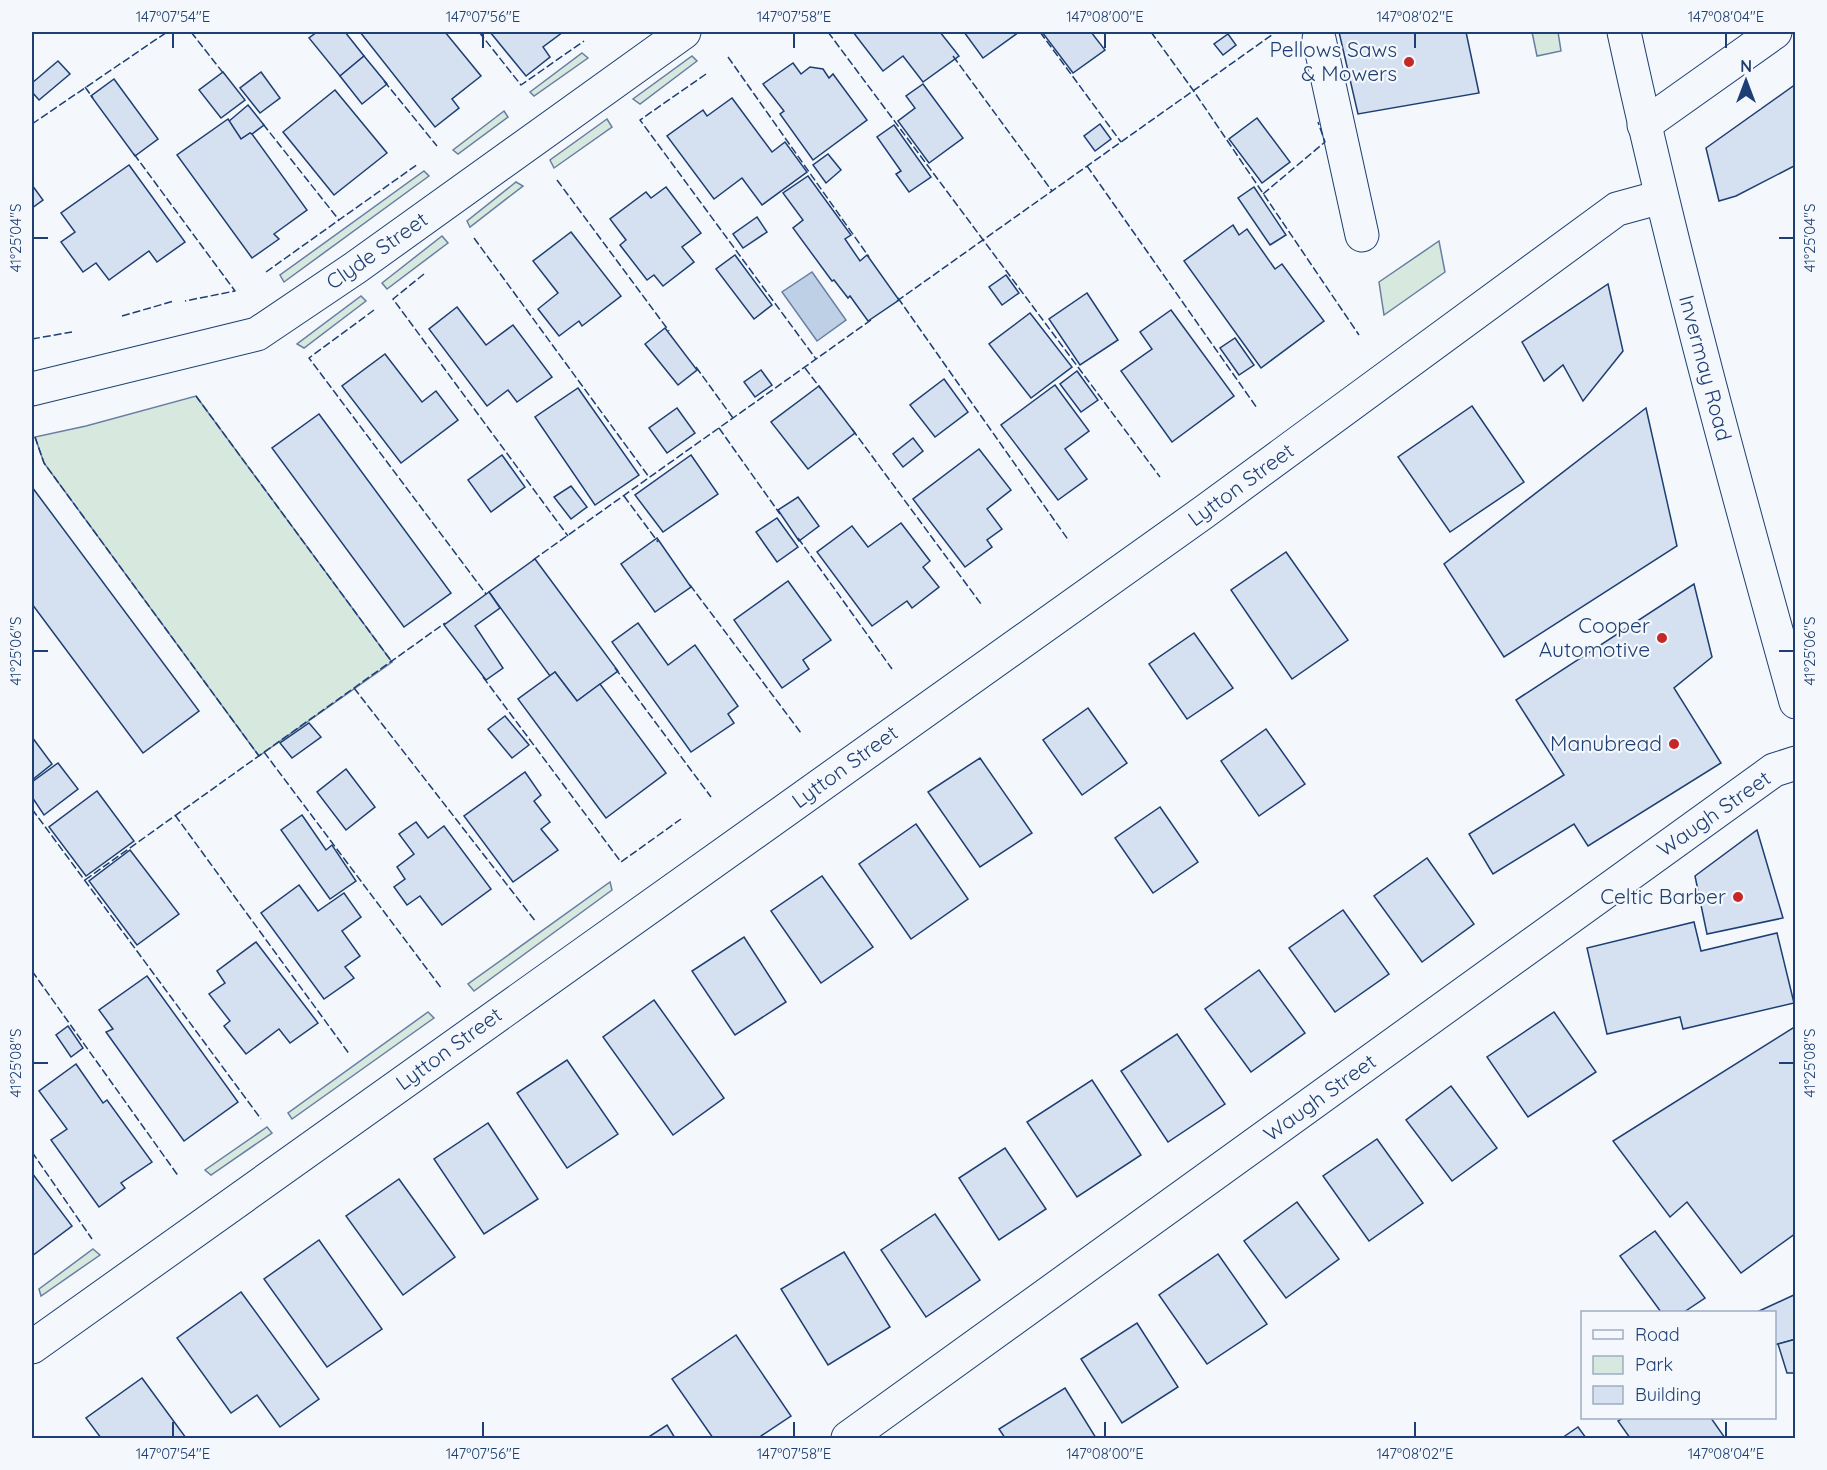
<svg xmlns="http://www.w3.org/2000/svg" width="1827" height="1470" font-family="Quicksand,sans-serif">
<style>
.green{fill:#d7e8df;stroke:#687fa3;stroke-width:1.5}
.water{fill:#bed0e5;stroke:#687fa3;stroke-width:1.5}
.building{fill:#d5e0f0;stroke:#1d3f73;stroke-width:1.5}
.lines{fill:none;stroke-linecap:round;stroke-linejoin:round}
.minor-casing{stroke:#1d3f73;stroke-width:35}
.major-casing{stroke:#1d3f73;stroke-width:35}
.minor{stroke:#f4f7fb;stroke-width:33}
.major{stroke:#f4f7fb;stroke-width:33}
.fence{stroke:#1d3f73;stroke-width:1.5;stroke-dasharray:8 3;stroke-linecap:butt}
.ticks{fill:none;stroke:#1d3f73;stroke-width:2}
.poi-dot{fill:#c62828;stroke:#f4f7fb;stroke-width:2}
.labels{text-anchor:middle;stroke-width:4.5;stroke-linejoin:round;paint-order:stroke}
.poi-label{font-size:21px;fill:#1d3f73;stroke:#f4f7fb;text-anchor:end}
.street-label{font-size:21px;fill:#1d3f73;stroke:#f4f7fb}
.neatline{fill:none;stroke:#1d3f73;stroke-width:2}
.ticks-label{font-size:15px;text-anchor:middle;fill:#1d3f73}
</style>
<rect width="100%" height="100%" fill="#f4f7fb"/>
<g class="green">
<polygon points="1532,32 1558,32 1561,51 1537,56"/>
<polygon points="582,53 588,58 534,96 530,92"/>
<polygon points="692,56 697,61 640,104 633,99"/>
<polygon points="504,111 508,117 458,154 453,150"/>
<polygon points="607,119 612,127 554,168 550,160"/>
<polygon points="424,171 429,176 284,282 280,275"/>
<polygon points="516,182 523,186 470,227 467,221"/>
<polygon points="442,236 448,243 387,289 382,283"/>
<polygon points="1439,241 1445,272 1384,315 1379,282"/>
<polygon points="361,296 366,301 304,348 297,344"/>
<polygon points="196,396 392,662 259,756 44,463 35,437 86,426"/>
<polygon points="610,882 612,890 474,991 468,984"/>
<polygon points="428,1012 434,1018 292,1119 288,1113"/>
<polygon points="267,1127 272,1133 211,1175 205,1170"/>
<polygon points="93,1249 100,1255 41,1296 39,1289"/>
</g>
<polygon class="water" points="812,272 846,320 817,341 782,292"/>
<g class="building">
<polygon points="317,32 345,32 364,56 340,76 309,38"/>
<polygon points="360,32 445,32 481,76 452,99 459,108 435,127"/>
<polygon points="490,32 563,32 543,47 550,57 526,76"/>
<polygon points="853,32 940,32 959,56 923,82 903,56 883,71"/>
<polygon points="964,32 1019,32 983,58"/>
<polygon points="1042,32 1091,32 1105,50 1073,73"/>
<polygon points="1339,32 1466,32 1479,93 1358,114"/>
<polygon points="1228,34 1236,45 1223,55 1214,44"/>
<polygon points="364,56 387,84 362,104 340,76"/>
<polygon points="58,61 70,74 39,100 32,92 32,83"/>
<polygon points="793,63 801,74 810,67 823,69 829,78 833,74 867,120 813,160 780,114 784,111 763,84"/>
<polygon points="223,72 245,100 221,118 199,90"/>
<polygon points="261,72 280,98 260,113 240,88"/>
<polygon points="114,79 158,139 135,156 91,96"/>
<polygon points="923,84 963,138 929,163 898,121 915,108 906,96"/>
<polygon points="1796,84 1796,165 1736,196 1719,201 1706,148"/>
<polygon points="335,90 387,153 334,195 283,132"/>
<polygon points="732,98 772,152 785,142 807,172 762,205 742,178 714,199 667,136 703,110 707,116"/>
<polygon points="248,105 264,125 252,134 250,133 241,139 228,122"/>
<polygon points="1257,118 1290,162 1262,183 1229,139"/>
<polygon points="228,119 241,139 250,133 252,134 307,210 274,234 279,239 252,258 177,155"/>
<polygon points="1100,124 1111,139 1095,151 1084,136"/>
<polygon points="894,125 931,177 909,192 896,174 901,171 877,137"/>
<polygon points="828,154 841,170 826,183 813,165"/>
<polygon points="129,165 185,242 157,262 149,251 109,280 96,263 83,272 61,242 75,232 61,213"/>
<polygon points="808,176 851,235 845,239 860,261 867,255 899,300 868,321 850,296 848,298 834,280 832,281 793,228 803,220 783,193"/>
<polygon points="32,185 43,200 32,208"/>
<polygon points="666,187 701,233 682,247 694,262 663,286 654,275 647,280 620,245 626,240 610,219 646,192 651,198"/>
<polygon points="1254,187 1286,235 1270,245 1238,198"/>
<polygon points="757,217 767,232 743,248 733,234"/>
<polygon points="1233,225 1239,235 1247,229 1275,269 1282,264 1324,321 1261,368 1184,261"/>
<polygon points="571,232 621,296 582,326 579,321 559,336 538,309 558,293 533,261"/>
<polygon points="735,255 772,305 754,319 716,269"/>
<polygon points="1006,275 1019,293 1002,305 989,287"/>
<polygon points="1608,284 1623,351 1583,401 1563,365 1544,381 1522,342"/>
<polygon points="1087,293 1118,340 1080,365 1049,319"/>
<polygon points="457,307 486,345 513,325 552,377 517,402 508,390 487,406 429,329"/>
<polygon points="1171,310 1234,396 1172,442 1121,371 1152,349 1140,332"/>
<polygon points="1030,313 1072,367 1031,398 989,344"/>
<polygon points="665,328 697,370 678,385 645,344"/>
<polygon points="1235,338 1254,365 1239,375 1220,348"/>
<polygon points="385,354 422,402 436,391 458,420 401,463 342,386"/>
<polygon points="761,370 772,385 755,397 744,382"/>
<polygon points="1077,371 1098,400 1081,412 1060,384"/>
<polygon points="944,379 968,412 935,437 910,405"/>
<polygon points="1055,385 1089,431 1065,449 1087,479 1058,500 1001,425"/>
<polygon points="819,386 855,433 808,469 771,422"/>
<polygon points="578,388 639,475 595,505 535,417"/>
<polygon points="1472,406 1524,482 1450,532 1398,457"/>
<polygon points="677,408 695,433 667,453 649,428"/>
<polygon points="1646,408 1677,546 1504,657 1444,564"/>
<polygon points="319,414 451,593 404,627 272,448"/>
<polygon points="913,438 923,451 903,467 893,454"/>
<polygon points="979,449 1011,490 987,509 1002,529 987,540 992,547 965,567 913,499"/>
<polygon points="502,455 525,487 491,512 468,480"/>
<polygon points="691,455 718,494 663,532 635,495"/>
<polygon points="571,486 587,507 571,519 554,497"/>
<polygon points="32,487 199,711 143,753 32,604"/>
<polygon points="798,497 819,526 799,541 778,510"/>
<polygon points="777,518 798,547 777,562 756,532"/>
<polygon points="901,523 930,561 923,567 939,587 912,608 907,601 872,626 817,552 852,526 868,547"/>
<polygon points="657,538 691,587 655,612 621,564"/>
<polygon points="1286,552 1348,640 1292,679 1231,590"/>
<polygon points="535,559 618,671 577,701 555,672 550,676 489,592"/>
<polygon points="788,581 831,640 803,660 809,669 782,688 734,620"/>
<polygon points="1694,584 1712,657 1674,688 1721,763 1588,846 1574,824 1493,874 1469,834 1564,775 1516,700"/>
<polygon points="489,592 500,608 475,626 503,668 486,680 444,625"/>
<polygon points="638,623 668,665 695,645 738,706 728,714 734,723 691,752 612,642"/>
<polygon points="1194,633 1233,688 1187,719 1149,664"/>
<polygon points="555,672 577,701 600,684 666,773 606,818 518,699"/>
<polygon points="1088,708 1127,763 1082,795 1043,740"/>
<polygon points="505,716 529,745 512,758 488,729"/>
<polygon points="309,723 321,737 292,758 280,743"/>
<polygon points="1266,729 1305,784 1259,816 1221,761"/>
<polygon points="32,737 52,764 32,780"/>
<polygon points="980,758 1032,833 980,867 928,792"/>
<polygon points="58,763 78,789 44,815 32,797 32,782"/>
<polygon points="346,769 375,807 346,830 317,792"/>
<polygon points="525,772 541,795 534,801 550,822 541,829 558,850 513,882 464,816"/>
<polygon points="97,791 134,841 86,876 49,827"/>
<polygon points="1160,807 1198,862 1153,893 1115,838"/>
<polygon points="302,815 326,850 332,845 356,881 330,899 281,830"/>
<polygon points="416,822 428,838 444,826 491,889 442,925 420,896 407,905 394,887 405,879 397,867 414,854 399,834"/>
<polygon points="916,824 968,899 911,939 859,864"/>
<polygon points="1757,830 1783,918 1707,934 1695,876"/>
<polygon points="130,850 179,914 137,945 89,881"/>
<polygon points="1427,858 1474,924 1422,962 1374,896"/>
<polygon points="822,876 873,947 821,983 771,911"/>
<polygon points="299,885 318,911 344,893 361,917 342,931 360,956 345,967 354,978 324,999 261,913"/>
<polygon points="1343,910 1389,974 1335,1012 1289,948"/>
<polygon points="1694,922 1701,951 1777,933 1794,1003 1683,1029 1680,1017 1607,1034 1587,948"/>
<polygon points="744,937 786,1002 735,1035 692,971"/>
<polygon points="256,942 318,1023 290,1043 279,1029 246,1054 224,1026 230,1021 209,994 225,983 217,971"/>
<polygon points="1259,970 1305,1033 1251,1072 1205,1009"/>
<polygon points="147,976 238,1102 184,1141 106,1032 113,1029 99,1010"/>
<polygon points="654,1000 724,1098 673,1135 603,1037"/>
<polygon points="1554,1012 1596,1072 1528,1117 1487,1057"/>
<polygon points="68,1026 83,1048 71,1057 56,1035"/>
<polygon points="1796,1026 1796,1233 1741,1273 1687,1202 1670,1217 1613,1141"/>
<polygon points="1177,1034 1225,1104 1168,1142 1121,1071"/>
<polygon points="567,1060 618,1134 567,1168 517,1093"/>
<polygon points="76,1064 103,1103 107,1100 152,1162 121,1183 125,1188 99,1207 51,1140 67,1129 39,1091"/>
<polygon points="1092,1080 1141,1155 1077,1197 1027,1122"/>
<polygon points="1451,1086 1497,1148 1452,1181 1406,1120"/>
<polygon points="488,1123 538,1199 484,1234 434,1159"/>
<polygon points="1377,1139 1423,1203 1369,1241 1323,1176"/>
<polygon points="1005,1148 1046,1209 999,1240 959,1178"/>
<polygon points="32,1173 72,1226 32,1256"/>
<polygon points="399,1179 455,1257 403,1295 346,1216"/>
<polygon points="1297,1202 1339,1259 1286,1298 1244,1241"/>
<polygon points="935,1214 980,1280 926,1317 881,1250"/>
<polygon points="1655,1231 1705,1298 1684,1312 1661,1312 1620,1256"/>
<polygon points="319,1240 382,1329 327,1367 264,1279"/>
<polygon points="844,1252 890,1327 828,1365 781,1289"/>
<polygon points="1218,1254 1267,1324 1207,1364 1159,1295"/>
<polygon points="241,1292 319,1399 280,1427 257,1395 231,1413 177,1338"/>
<polygon points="1796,1294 1796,1339 1774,1345 1774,1312 1757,1312"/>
<polygon points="1137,1323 1178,1387 1122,1423 1081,1359"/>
<polygon points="736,1335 791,1416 758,1438 713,1438 672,1379"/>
<polygon points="1796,1339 1796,1373 1787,1373 1778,1344"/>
<polygon points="142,1378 186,1438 101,1438 86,1418"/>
<polygon points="1065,1388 1096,1438 1005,1438 999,1429"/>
<polygon points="1623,1418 1711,1418 1725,1438 1630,1438 1618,1421"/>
<polygon points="667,1425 675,1438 647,1438"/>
<polygon points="1578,1427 1586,1438 1562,1438"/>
</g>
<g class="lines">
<defs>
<g id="minor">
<polyline points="1319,39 1362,235"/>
<polyline points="1644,125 1775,32"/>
<polyline points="32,389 257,334 355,268 684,32"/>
<polyline points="32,1347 1204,512 1617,209 1661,197"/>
<polyline points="848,1438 1774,770 1796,763"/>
</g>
<path id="major" d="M1624,32C1673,257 1734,480 1796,702"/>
</defs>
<use href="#minor" class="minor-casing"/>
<use href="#major" class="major-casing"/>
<use href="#minor" class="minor"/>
<use href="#major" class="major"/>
<g class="fence">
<polyline points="191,32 224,74"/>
<polyline points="479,32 521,85 584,41"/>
<polyline points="828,32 1160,477"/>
<polyline points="1040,32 1121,142"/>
<polyline points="1151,32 1193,90 1359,335"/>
<polyline points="953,56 1052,191"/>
<polyline points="728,57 869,257"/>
<polyline points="706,74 640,120 816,359"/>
<polyline points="384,81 437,146"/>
<polyline points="85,87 93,98"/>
<polyline points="32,124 167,32"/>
<polyline points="263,124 339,220 418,164"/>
<polyline points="134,154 235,291 185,301"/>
<polyline points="1087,166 1257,408"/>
<polyline points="557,180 669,331"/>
<polyline points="1263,194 1325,142 1318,122"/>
<polyline points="474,238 649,477"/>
<polyline points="266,272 339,220"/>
<polyline points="424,274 393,299 568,536"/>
<polyline points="898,298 1069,541"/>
<polyline points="897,301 1276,32"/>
<polyline points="374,310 309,358 486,594"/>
<polyline points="122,316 174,301"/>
<polyline points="32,339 72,332"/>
<polyline points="696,367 733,418"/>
<polyline points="805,368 821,389"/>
<polyline points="196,396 392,662"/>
<polyline points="719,428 780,514"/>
<polyline points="852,429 981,604"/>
<polyline points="35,437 44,463 259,756"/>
<polyline points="624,496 658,542"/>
<polyline points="798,538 892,669"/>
<polyline points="533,560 871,320"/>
<polyline points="690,585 801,733"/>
<polyline points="615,668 711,797"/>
<polyline points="483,677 621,862 681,819"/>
<polyline points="354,688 536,922"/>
<polyline points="264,752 442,989"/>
<polyline points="32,809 261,1119"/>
<polyline points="175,815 350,1055"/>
<polyline points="85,880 445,623"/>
<polyline points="32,971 179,1177"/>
<polyline points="32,1152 92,1239"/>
</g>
</g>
<path class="ticks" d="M173,33V48M483,33V48M794,33V48M1105,33V48M1415,33V48M1726,33V48M33,238H48M1779,238H1794M33,651H48M1779,651H1794M33,1063H48M1779,1063H1794M173,1422V1437M483,1422V1437M794,1422V1437M1105,1422V1437M1415,1422V1437M1726,1422V1437"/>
<g class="poi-dot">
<circle cx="1409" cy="62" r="6"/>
<circle cx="1662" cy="638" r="6"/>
<circle cx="1674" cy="744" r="6"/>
<circle cx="1738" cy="897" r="6"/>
</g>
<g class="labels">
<g class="poi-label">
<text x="1397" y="57">Pellows Saws<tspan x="1397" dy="24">&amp; Mowers</tspan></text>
<text x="1650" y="633">Cooper<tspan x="1650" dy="24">Automotive</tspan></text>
<text x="1662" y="751">Manubread</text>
<text x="1726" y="904">Celtic Barber</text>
</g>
<g class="street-label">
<text transform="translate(377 251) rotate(-35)" y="7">Clyde Street</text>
<text transform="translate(1705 368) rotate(75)" y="7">Invermay Road</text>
<text transform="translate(1241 485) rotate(-36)" y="7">Lytton Street</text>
<text transform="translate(845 767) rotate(-36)" y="7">Lytton Street</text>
<text transform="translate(1714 814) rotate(-35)" y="7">Waugh Street</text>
<text transform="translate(449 1049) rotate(-36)" y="7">Lytton Street</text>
<text transform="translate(1320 1098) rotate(-36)" y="7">Waugh Street</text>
</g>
</g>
<rect width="1827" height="1470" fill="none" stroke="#f4f7fb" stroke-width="66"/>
<rect x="1581" y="1311" width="195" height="108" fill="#f4f7fb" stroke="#9eadc5" stroke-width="1.5"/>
<rect x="1593" y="1330" width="30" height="9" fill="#f4f7fb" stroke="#9eadc5" stroke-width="1.5"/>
<text x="1635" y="1341" font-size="18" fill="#1d3f73">Road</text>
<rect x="1593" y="1356" width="30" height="18" fill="#d7e8df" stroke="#9eadc5" stroke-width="1.5"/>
<text x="1635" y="1371" font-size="18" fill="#1d3f73">Park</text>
<rect x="1593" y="1386" width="30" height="18" fill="#d5e0f0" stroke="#9eadc5" stroke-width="1.5"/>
<text x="1635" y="1401" font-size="18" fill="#1d3f73">Building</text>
<g transform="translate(1746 81)" stroke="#f4f7fb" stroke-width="4.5" paint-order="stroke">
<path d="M0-4.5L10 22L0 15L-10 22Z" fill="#1d3f73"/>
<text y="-9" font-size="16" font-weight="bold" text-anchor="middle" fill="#1d3f73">N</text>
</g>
<rect x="33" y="33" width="1761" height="1404" class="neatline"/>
<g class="ticks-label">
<text x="173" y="22">147°07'54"E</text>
<text x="483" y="22">147°07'56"E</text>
<text x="794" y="22">147°07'58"E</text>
<text x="1105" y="22">147°08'00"E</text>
<text x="1415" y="22">147°08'02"E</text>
<text x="1726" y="22">147°08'04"E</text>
<text transform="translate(16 238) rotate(-90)" y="5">41°25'04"S</text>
<text transform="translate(1810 238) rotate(-90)" y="5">41°25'04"S</text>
<text transform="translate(16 651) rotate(-90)" y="5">41°25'06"S</text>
<text transform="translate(1810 651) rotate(-90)" y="5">41°25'06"S</text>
<text transform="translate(16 1063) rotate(-90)" y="5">41°25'08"S</text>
<text transform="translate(1810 1063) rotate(-90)" y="5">41°25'08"S</text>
<text x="173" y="1459">147°07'54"E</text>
<text x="483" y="1459">147°07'56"E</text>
<text x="794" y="1459">147°07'58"E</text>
<text x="1105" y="1459">147°08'00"E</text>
<text x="1415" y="1459">147°08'02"E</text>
<text x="1726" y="1459">147°08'04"E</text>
</g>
</svg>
